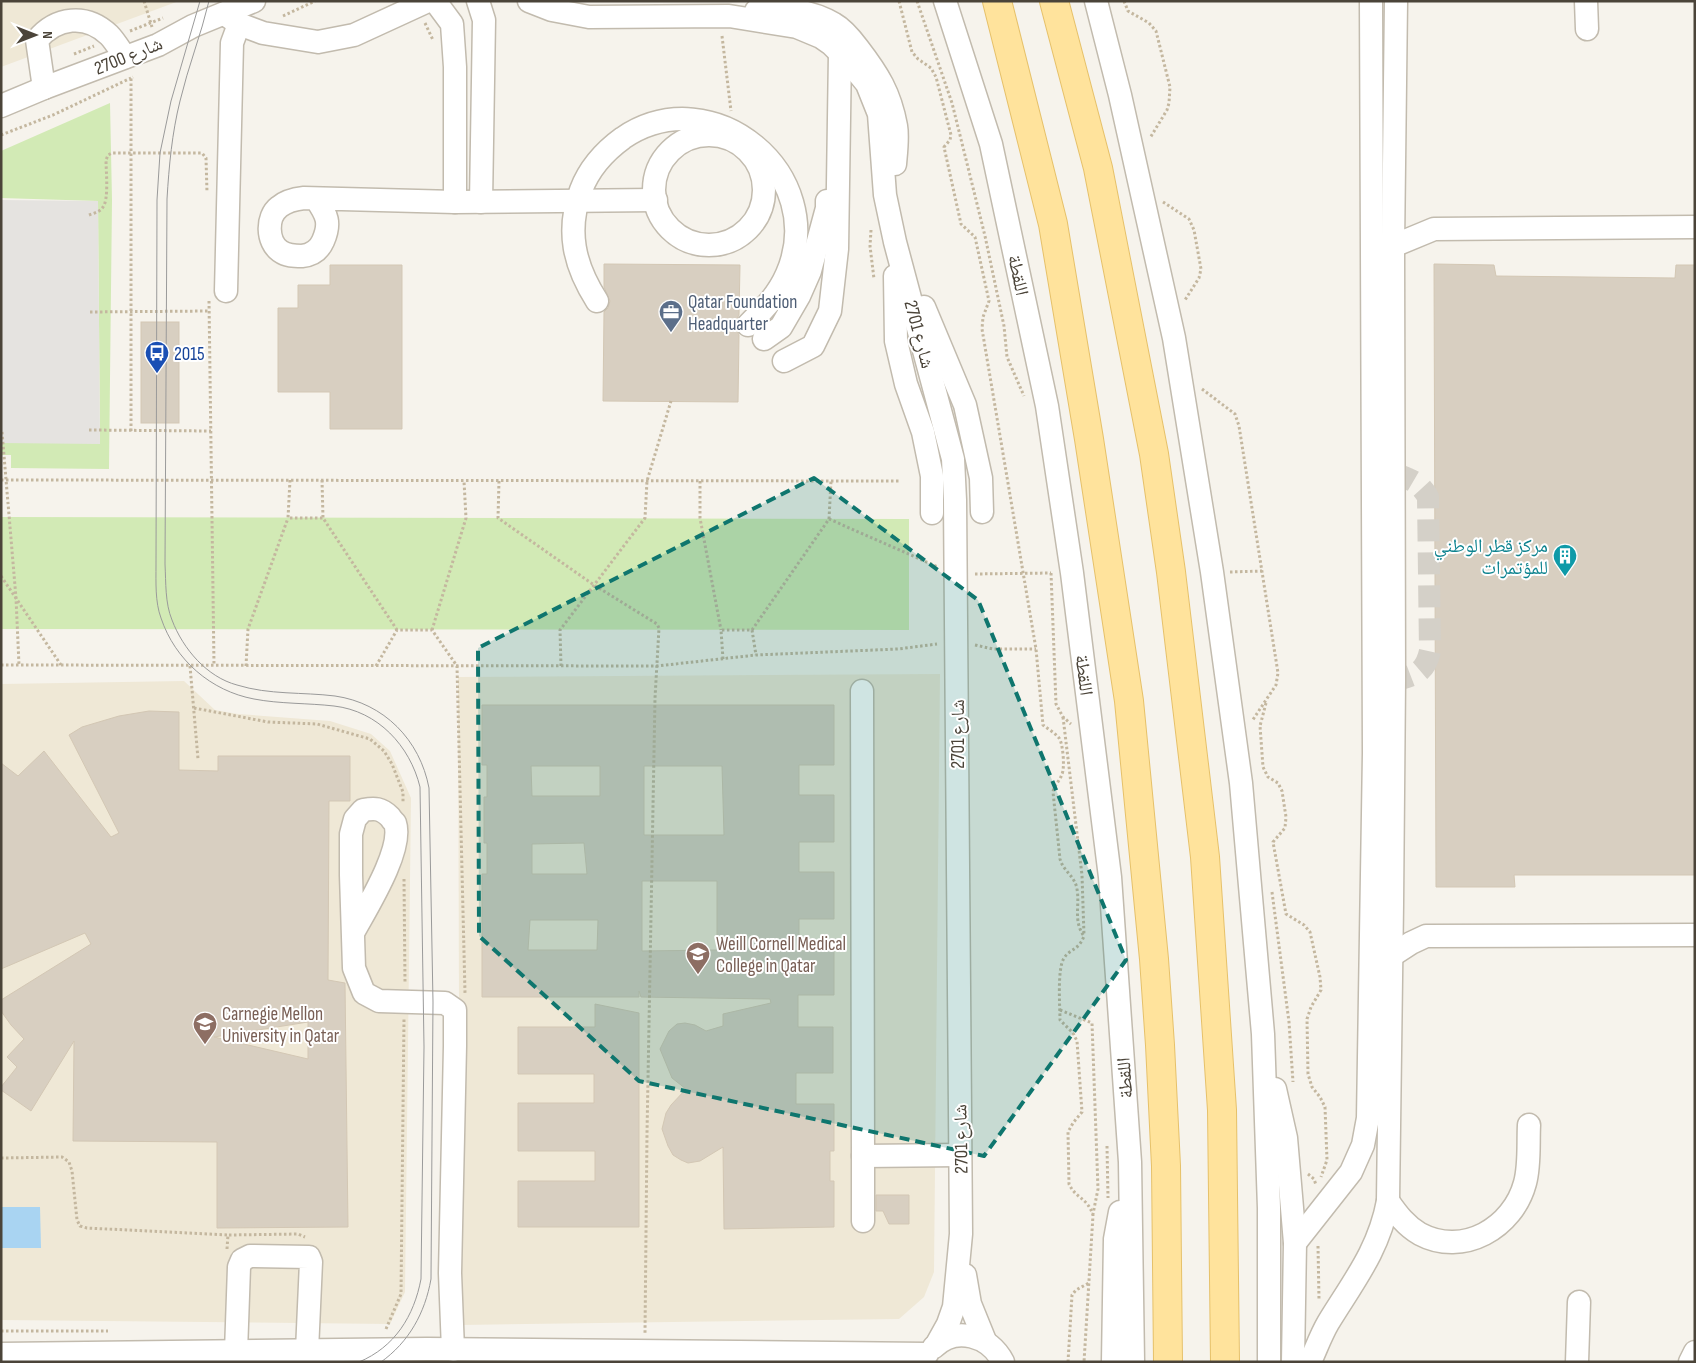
<svg xmlns="http://www.w3.org/2000/svg" width="1696" height="1363" font-family="'Sofia Sans Condensed','Noto Naskh Arabic',sans-serif">
<style>
.education{fill:#efe8d6}
.green{fill:#d2eab5}
.parking{fill:#e5e3e0}
.water{fill:#a9d4f2}
.building{fill:#d8cfc1;stroke:#d3c7b4;fill-rule:evenodd}
.lines{fill:none;stroke-linecap:round;stroke-linejoin:round}
.minor-tunnel{stroke:#d4d0c8;stroke-width:22;stroke-dasharray:22 11;stroke-linecap:butt}
.minor-casing{stroke:#c2bbae;stroke-width:25}
.major-casing{stroke:#e6c16a;stroke-width:30}
.path{stroke:#c4b79f;stroke-width:3;stroke-dasharray:2.5 2.5;stroke-linecap:butt}
.minor{stroke:#fff;stroke-width:22}
.major{stroke:#ffe39c;stroke-width:28}
.tram{stroke:#9a9a9a;stroke-width:1}
.marked{fill:#0f766e;fill-opacity:0.2;stroke:#0f766e;stroke-width:4;stroke-dasharray:10 6;stroke-linejoin:round}
.labels{text-anchor:middle;stroke-width:4;stroke-linejoin:round;paint-order:stroke}
.street-label{font-size:19px;fill:#4b4439;stroke:#fff}
.service-label{font-size:19px;fill:#4e5e75;stroke:#fff;text-anchor:start}
.transit-label{font-size:19px;fill:#164399;stroke:#fff;text-anchor:start}
.culture-label{font-size:19px;fill:#0d838f;stroke:#fff;text-anchor:end}
.education-label{font-size:19px;fill:#785e54;stroke:#fff;text-anchor:start}
</style>
<rect width="100%" height="100%" fill="#f6f3ec"/>
<g class="education">
<polygon points="1,1 179,1 1,67"/>
<polygon points="940,674 934,1272 924,1297 899,1319 460,1325 458,677"/>
<polygon points="184,681 215,710 238,714 330,721 371,734 390,751 411,798 405,1292 390,1324 1,1320 1,684"/>
</g>
<g class="green">
<polygon points="110,103 112,200 109,469 11,468 11,455 1,455 1,443 100,443 98,201 1,198 1,151"/>
<polygon points="1,517 909,519 909,630 1,629"/>
</g>
<polygon class="parking" points="1,200 98,201 100,444 1,443"/>
<polygon class="water" points="1,1207 40,1207 41,1248 1,1248"/>
<g class="building">
<polygon points="604,264 740,265 739,315 735,322 736,329 739,335 738,402 603,401 604,312 608,308 610,301 604,287"/>
<polygon points="1434,264 1494,265 1496,276 1675,278 1676,265 1695,265 1695,875 1514,875 1515,887 1436,887"/>
<polygon points="330,265 402,265 402,429 330,429 330,392 278,392 278,308 298,308 298,285 330,285"/>
<rect x="141" y="322" width="38" height="101"/>
<path d="M482,705H834V765H799V795H834V842H799V872H834V919H799V950H834V995H798V1027H833V1073H796V1104H834V1151H830V1181H834V1227L724,1229L723,1147L700,1161L688,1163L681,1160L673,1155L668,1146L662,1129L666,1113L671,1105L686,1089L672,1078L660,1049L669,1031L677,1024L685,1023L695,1025L706,1031L723,1026V1014L771,1003L770,999L641,997L639,991V997H482V874H487V843H484V797H487V765H482ZM531,766H600V796H532ZM644,766H722L724,835H644ZM584,843L587,874H532V844ZM642,881H717V950L642,951ZM530,920H598L597,950H528Z"/>
<path d="M149,711L179,712V770L218,771V756H350V801H329L328,980L345,983L348,1227L217,1228V1142L73,1141L74,1041L31,1111L1,1090V1087L17,1067L7,1057L24,1039L11,1025L1,1011V1000L91,944L85,933L1,969V763L18,776L44,751L111,837L119,833L69,735L82,727L119,716ZM308,1022V1059L214,1037Z"/>
<polygon points="595,1004 639,1013 639,1227 518,1227 518,1181 595,1181 595,1151 518,1151 518,1103 594,1103 594,1074 518,1074 518,1027 595,1027"/>
<polygon points="876,1195 909,1195 909,1224 889,1224 883,1211 876,1211"/>
</g>
<g class="lines">
<path class="minor-tunnel" d="M1393,473C1409,479 1419,481 1428,497L1430,651C1425,674 1414,675 1394,681"/>
<defs>
<g id="minor">
<polyline points="435,1 452,24 455,67 455,202"/>
<polyline points="478,1 484,20 481,202"/>
<polyline points="529,1 552,10 589,17 729,16 797,27 821,37 831,44 850,63 867,84 879,114 885,195 895,242 953,459 955,500 961,1234 954,1307 948,1324 938,1342"/>
<polyline points="945,1 991,144 1047,406 1072,573 1110,877 1130,1162 1133,1362"/>
<polyline points="1096,1 1120,95 1174,338 1212,572 1241,783 1263,1034 1269,1208 1269,1362"/>
<polyline points="1586,1 1587,29"/>
<path d="M756,11C781,6 812,11 834,24C843,29 852,40 858,48C878,74 890,93 896,126C898,137 896,152 895,164"/>
<polyline points="226,15 239,24 263,33 318,42 354,35 428,1"/>
<path d="M44,88L37,40C56,17 86,13 109,35C115,41 120,50 125,57"/>
<polyline points="1,106 44,88 158,45 193,26 254,1"/>
<circle cx="709" cy="190" r="55"/>
<path d="M316,199C327,215 331,223 323,241C319,250 312,255 302,256C294,256 287,256 280,251C267,242 266,217 279,207C286,201 295,199 304,198L455,202L656,200"/>
<polyline points="1393,246 1434,229 1695,227"/>
<polyline points="895,276 896,341 906,384 923,432 932,476 932,513"/>
<polyline points="226,291 232,43 239,24"/>
<path d="M597,301C574,265 566,231 581,190C589,169 605,151 623,138C713,77 830,175 787,274C778,295 763,310 748,325"/>
<polyline points="924,307 965,405 981,478 982,512"/>
<polyline points="764,339 781,327 799,296 810,271 827,208 827,201"/>
<polyline points="784,361 813,346 830,311 837,249 840,53"/>
<polyline points="862,691 863,1156 960,1155"/>
<path d="M353,933C366,909 404,849 395,823C395,823 390,818 390,817C381,808 375,808 363,810L355,819L351,834V875L354,968L364,993L379,1001L445,1003L455,1010V1046L450,1273L453,1350"/>
<polyline points="1391,956 1411,943 1426,936 1695,935"/>
<polyline points="1275,1089 1286,1138 1295,1243 1293,1362"/>
<path d="M1388,1201C1397,1214 1406,1226 1420,1234C1463,1257 1513,1228 1525,1183C1530,1165 1528,1144 1529,1125"/>
<polyline points="863,1221 863,1156"/>
<polyline points="1295,1243 1351,1172 1363,1145 1368,1118 1374,753 1371,1"/>
<polyline points="965,1275 970,1304 985,1341"/>
<path d="M934,1347C956,1325 990,1336 1003,1362"/>
<polyline points="236,1352 239,1267 242,1260 250,1256 309,1257 311,1262 307,1351"/>
<polyline points="1,1354 427,1349 927,1354"/>
<polyline points="1113,1362 1115,1239 1120,1212"/>
<path d="M1310,1362C1316,1349 1321,1335 1328,1323C1353,1282 1379,1250 1388,1201L1392,904L1394,681L1393,246L1396,1"/>
<polyline points="1577,1362 1579,1302"/>
<polyline points="1690,1362 1695,1352"/>
</g>
<g id="major">
<polyline points="997,1 1053,224 1089,439 1129,701 1154,959 1160,1045 1166,1166 1168,1362"/>
<polyline points="1054,1 1098,168 1154,454 1171,572 1205,857 1222,1110 1225,1362"/>
</g>
</defs>
<use href="#minor" class="minor-casing"/>
<use href="#major" class="major-casing"/>
<g class="path">
<polyline points="144,1 152,27"/>
<path d="M899,1L912,52L918,59L931,68L936,77L951,135L950,140L944,147L961,224L975,237L989,301L983,317L982,329L1036,649L1043,725C1048,729 1055,733 1059,738C1063,743 1065,768 1062,774C1060,781 1054,785 1053,792L1060,859C1063,871 1075,876 1077,889C1080,906 1073,921 1084,936C1079,950 1071,948 1064,958C1057,969 1060,1007 1060,1020L1073,1033L1077,1041L1082,1112L1073,1123L1068,1132L1069,1184C1076,1199 1087,1197 1093,1215L1084,1362"/>
<polyline points="917,1 952,103 985,236 1004,326 1007,357 1024,396"/>
<polyline points="1124,1 1128,11 1149,23 1156,31 1170,87 1169,103 1167,110 1150,138"/>
<polyline points="283,16 315,1"/>
<polyline points="425,23 433,40"/>
<polyline points="130,31 163,18"/>
<polyline points="722,36 731,111"/>
<polyline points="74,54 94,46"/>
<polyline points="1,135 53,115 131,78"/>
<polyline points="1163,202 1189,219 1194,230 1201,269 1199,278 1185,300"/>
<path d="M89,215C94,213 100,212 103,207C109,199 106,171 106,160L108,155L112,153H202L206,158L207,192"/>
<polyline points="871,230 870,246 874,279"/>
<polyline points="209,301 214,665"/>
<polyline points="90,312 209,311"/>
<polyline points="1202,389 1235,414 1239,426 1278,673 1276,685 1252,721"/>
<polyline points="89,430 211,431"/>
<polyline points="131,431 131,78 133,77"/>
<polyline points="2,432 16,598 19,665"/>
<polyline points="1,480 901,481"/>
<polyline points="290,480 288,518 323,518"/>
<polyline points="322,480 323,518 397,630"/>
<polyline points="499,481 498,518 594,585 657,624 659,628 655,698 647,1133 645,1333"/>
<polyline points="700,481 700,518 721,630"/>
<polyline points="829,519 831,481"/>
<polyline points="1230,572 1262,571"/>
<polyline points="1051,573 1056,704 1063,717 1071,724"/>
<polyline points="975,574 1051,573"/>
<polyline points="1,576 61,665"/>
<polyline points="432,630 466,518 464,481"/>
<polyline points="752,630 829,519 938,567"/>
<polyline points="975,645 993,649 1036,649"/>
<polyline points="723,659 721,630 752,630 756,655"/>
<polyline points="1,665 657,666 756,655 898,649 937,644"/>
<polyline points="190,666 198,759"/>
<polyline points="246,666 248,629 288,518"/>
<polyline points="376,666 397,630 432,630 457,666 465,993"/>
<polyline points="561,666 560,630 645,518 647,481 671,401"/>
<polyline points="1266,703 1260,726 1263,767 1268,777 1278,783 1282,791 1286,817 1285,828 1273,842 1286,914 1304,925 1310,932 1320,977 1321,990 1311,1007 1307,1019 1308,1074 1312,1087 1320,1097 1325,1107 1327,1160 1321,1177"/>
<polyline points="194,708 268,722 317,724 370,739 384,751 392,764 403,792 403,803"/>
<polyline points="1063,717 1082,875 1084,935"/>
<polyline points="404,879 405,983"/>
<polyline points="1272,892 1289,1022 1293,1082"/>
<polyline points="1060,1010 1092,1023 1098,1189 1093,1214"/>
<polyline points="1107,1146 1108,1198"/>
<polyline points="1,1158 62,1157 69,1162 72,1171 77,1220 80,1226 87,1228 228,1235"/>
<polyline points="1308,1174 1314,1179 1316,1185"/>
<polyline points="1318,1246 1319,1300"/>
<polyline points="227,1249 228,1235 298,1234 305,1237"/>
<polyline points="386,1329 401,1294 404,1019"/>
<polyline points="1,1331 108,1331"/>
<polyline points="1068,1362 1072,1295 1076,1290 1089,1283"/>
</g>
<use href="#minor" class="minor"/>
<use href="#major" class="major"/>
<g class="tram">
<path d="M200,1L171,101L160,153L157,200L156,565C156,582 155,602 161,618C175,660 211,691 254,699C280,704 308,703 334,706C378,711 410,746 420,787L424,1047L421,1279C414,1316 395,1347 359,1362"/>
<path d="M209,1C201,35 188,67 180,101C172,133 169,166 167,199L165,564C166,583 165,603 172,620C183,649 207,677 237,685C269,695 303,692 335,696C384,703 420,740 429,788L433,1002L431,1279C425,1313 409,1342 381,1362"/>
</g>
</g>
<path class="marked" d="M814,478L978,600L1126,960L984,1156L639,1081L479,936L478,648Z"/>
<defs>
<symbol id="office-pin" viewBox="-11 -11 22 30"><path d="M0 17L-7.5 6A9.5 9.5 0 1 1 7.5 6Z" fill="#5c6f8a" stroke="#fff"/><path d="M-6-3h4V-5.5h4V-3h4V5H-6ZM-1-4.5V-3h2v-1.5ZM-6 0V1H6V0Z" fill="#fff"/></symbol>
<symbol id="bus-pin" viewBox="-11 -11 22 30"><path d="M0 17L-7.5 6A9.5 9.5 0 1 1 7.5 6Z" fill="#1a4fb4" stroke="#fff"/><path d="M-5-6H5V4H4V6H2V4H-2V6H-4V4H-5ZM-3.5-4V0h7V-4ZM-3.5 1.2v1.5H-2V1.2ZM2 1.2v1.5H3.5V1.2Z" fill="#fff"/></symbol>
<symbol id="building-pin" viewBox="-11 -11 22 30"><path d="M0 17L-7.5 6A9.5 9.5 0 1 1 7.5 6Z" fill="#0f9aa8" stroke="#fff"/><path d="M-4-6H4V6H1V3H-1V6H-4ZM-2.5-4.3h1.7v1.8h-1.7ZM.8-4.3h1.7v1.8H.8ZM-2.5-1h1.7V.8h-1.7ZM.8-1h1.7V.8H.8Z" fill="#fff"/></symbol>
<symbol id="university-pin" viewBox="-11 -11 22 30"><path d="M0 17L-7.5 6A9.5 9.5 0 1 1 7.5 6Z" fill="#8d6e63" stroke="#fff"/><path d="M0-5L7-2L0 1L-7-2ZM-4 1L0 2.5L4 1V4Q0 6-4 4Z" fill="#fff"/></symbol>
</defs>
<g fill-rule="evenodd">
<use href="#office-pin" x="657" y="298" width="28" height="38"/>
<use href="#bus-pin" x="143" y="339" width="28" height="38"/>
<use href="#building-pin" x="1551" y="542" width="28" height="38"/>
<use href="#university-pin" x="684" y="940" width="28" height="38"/>
<use href="#university-pin" x="191" y="1010" width="28" height="38"/>
</g>
<g class="labels">
<g class="street-label">
<text transform="translate(128 55) rotate(-22)" y="7">شارع 2700</text>
<text transform="translate(1019 275) rotate(78)" y="7">اللقطة</text>
<text transform="translate(920 334) rotate(75)" y="7">شارع 2701</text>
<text transform="translate(1085 675) rotate(83)" y="7">اللقطة</text>
<text transform="translate(957 734) rotate(-90)" y="7">شارع 2701</text>
<text transform="translate(1124 1078) rotate(-94)" y="7">اللقطة</text>
<text transform="translate(960 1139) rotate(-91)" y="7">شارع 2701</text>
</g>
<g class="service-label">
<text x="688" y="308">Qatar Foundation<tspan x="688" dy="22">Headquarter</tspan></text>
</g>
<g class="transit-label">
<text x="174" y="360">2015</text>
</g>
<g class="culture-label">
<text x="1548" y="552">مركز قطر الوطني<tspan x="1548" dy="22">للمؤتمرات</tspan></text>
</g>
<g class="education-label">
<text x="716" y="950">Weill Cornell Medical<tspan x="716" dy="22">College in Qatar</tspan></text>
<text x="222" y="1020">Carnegie Mellon<tspan x="222" dy="22">University in Qatar</tspan></text>
</g>
</g>
<rect width="1696" height="1363" fill="none" stroke="#4b4439" stroke-width="5"/>
<g transform="translate(35 35) rotate(90)" stroke="#ffffff" stroke-width="4" paint-order="stroke">
<path d="M0-4L9 19L0 12L-9 19Z" fill="#4b4439"/>
<text y="-8" font-size="14" font-weight="bold" text-anchor="middle" fill="#4b4439">N</text>
</g>
</svg>
